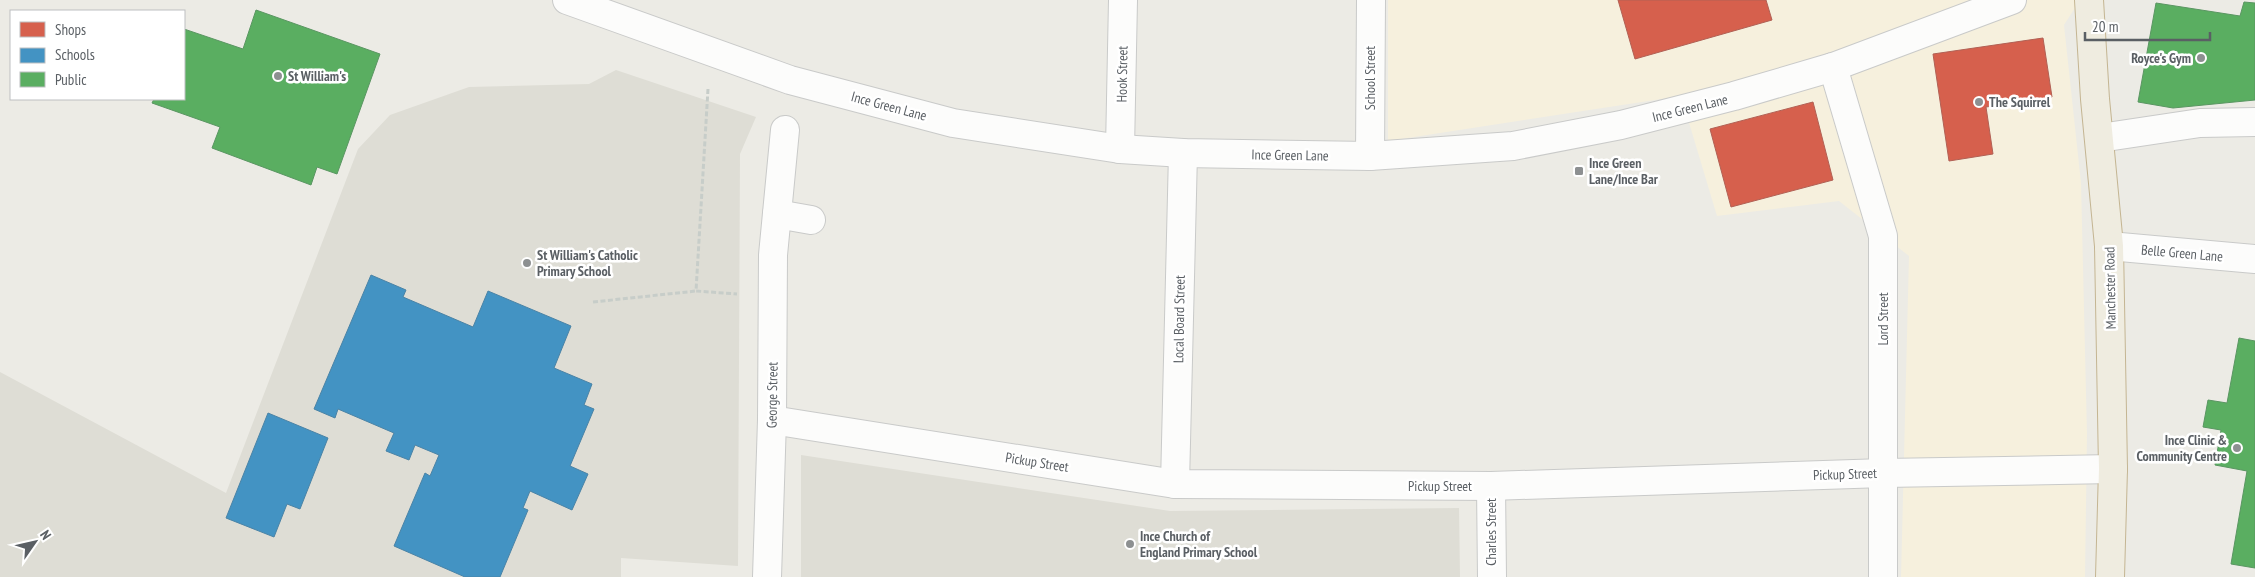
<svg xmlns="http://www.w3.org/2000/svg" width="2255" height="577" font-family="'PT Sans Narrow',sans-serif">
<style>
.commercial{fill:#f6f0dd}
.education{fill:#deddd5}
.shops{fill:#d6604d;stroke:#b16054}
.schools{fill:#4393c3;stroke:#4a83a6}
.public{fill:#5aae61;stroke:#5a9662}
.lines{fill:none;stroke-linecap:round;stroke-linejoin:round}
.minor-casing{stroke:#c9cac9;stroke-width:30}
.highway-casing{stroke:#c4b592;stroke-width:30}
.path{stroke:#c7cdc9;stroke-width:3;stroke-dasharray:5 2.5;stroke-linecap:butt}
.minor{stroke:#fcfcfb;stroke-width:28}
.highway{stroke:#efece0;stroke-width:28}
.poi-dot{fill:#8d9091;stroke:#fff;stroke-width:2}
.labels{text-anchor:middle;stroke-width:5;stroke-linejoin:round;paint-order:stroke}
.poi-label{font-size:14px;font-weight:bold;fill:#5a5f64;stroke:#fff;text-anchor:start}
.street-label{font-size:14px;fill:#5a5f64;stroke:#fff}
</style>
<rect width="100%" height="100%" fill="#ecebe5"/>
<polygon class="commercial" points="1388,0 2080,0 2064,25 2081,183 2087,434 2085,577 1901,577 1909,256 1839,201 1717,216 1681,96 1388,141"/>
<g class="education">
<polygon points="616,70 756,117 740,154 738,566 621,558 621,577 0,577 0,372 226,493 358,149 390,115 469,87 589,84"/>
<polygon points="801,455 1170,511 1459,508 1460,577 801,577"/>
</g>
<g class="shops">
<polygon points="1618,0 1766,0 1772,20 1635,59"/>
<polygon points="2043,38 2052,97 1986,107 1993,154 1949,161 1933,54"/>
<polygon points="1813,102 1833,180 1731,207 1710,129"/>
</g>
<g class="schools">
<polygon points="371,275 406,290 403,297 473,327 488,291 571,326 554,368 592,384 584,405 594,409 570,466 588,474 572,510 530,491 523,508 528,510 500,577 465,577 394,546 425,473 430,476 439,455 415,445 409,460 386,451 394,433 338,409 335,418 314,409"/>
<polygon points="268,413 328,438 300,509 287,504 274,537 226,518"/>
</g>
<g class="public">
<polygon points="2244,2 2255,3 2255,100 2173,108 2138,102 2156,3 2240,16"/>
<polygon points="256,10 380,54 337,174 317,167 311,185 212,148 220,127 152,103 154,99 184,99 184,29 243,49"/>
<polygon points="2239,338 2255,341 2255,568 2231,564 2247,471 2215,465 2221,430 2203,427 2208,400 2227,403"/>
</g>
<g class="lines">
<defs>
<g id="minor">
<polyline points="567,0 790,80 953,123 1120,149 1183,153 1370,156 1513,146 1621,125 1734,96 1833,67 2012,0"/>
<polyline points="1833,67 1883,236 1883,577"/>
<polyline points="2100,138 2200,123 2255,122"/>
<polyline points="1120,149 1123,0"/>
<polyline points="1370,156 1371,0"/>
<polyline points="777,214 811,220"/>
<polyline points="2109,246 2255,259"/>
<polyline points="772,420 1175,484 1491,486 1884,473 2113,469"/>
<polyline points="1175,484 1183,153"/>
<polyline points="1491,486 1492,577"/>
<polyline points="767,577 772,420 773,255 785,130"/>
</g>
<polyline id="highway" points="2089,0 2095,99 2109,246 2113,469 2110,577"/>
</defs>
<use href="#minor" class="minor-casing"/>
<use href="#highway" class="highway-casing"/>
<g class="path">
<polyline points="708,89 696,291 737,294"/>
<polyline points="593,302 696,291"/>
</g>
<use href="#minor" class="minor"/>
<use href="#highway" class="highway"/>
</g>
<g class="poi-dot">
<circle cx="2201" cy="58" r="5"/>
<circle cx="278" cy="76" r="5"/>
<circle cx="1979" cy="102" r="5"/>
<rect x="1574" y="166" width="10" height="10" rx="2.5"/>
<circle cx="527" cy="263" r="5"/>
<circle cx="2237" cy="448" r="5"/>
<circle cx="1130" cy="544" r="5"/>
</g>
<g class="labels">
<g class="poi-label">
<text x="2191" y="63" text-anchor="end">Royce's Gym</text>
<text x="288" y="81">St William's</text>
<text x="1989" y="107">The Squirrel</text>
<text x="1589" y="168">Ince Green<tspan x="1589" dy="16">Lane/Ince Bar</tspan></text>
<text x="537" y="260">St William's Catholic<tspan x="537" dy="16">Primary School</tspan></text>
<text x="2227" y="445" text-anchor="end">Ince Clinic &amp;<tspan x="2227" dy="16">Community Centre</tspan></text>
<text x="1140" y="541">Ince Church of<tspan x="1140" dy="16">England Primary School</tspan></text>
</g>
<g class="street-label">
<text transform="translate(1122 74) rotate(-89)" y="5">Hook Street</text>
<text transform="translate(1370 78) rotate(-90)" y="5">School Street</text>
<text transform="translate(889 106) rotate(15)" y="5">Ince Green Lane</text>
<text transform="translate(1690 108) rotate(-14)" y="5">Ince Green Lane</text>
<text transform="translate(1290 155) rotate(1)" y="5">Ince Green Lane</text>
<text transform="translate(2182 253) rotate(5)" y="5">Belle Green Lane</text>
<text transform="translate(2110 288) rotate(-91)" y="5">Manchester Road</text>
<text transform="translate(1179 319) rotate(-89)" y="5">Local Board Street</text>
<text transform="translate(1883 319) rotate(-90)" y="5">Lord Street</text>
<text transform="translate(772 395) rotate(-89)" y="5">George Street</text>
<text transform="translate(1037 462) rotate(9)" y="5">Pickup Street</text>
<text transform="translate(1845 474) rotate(-2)" y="5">Pickup Street</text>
<text x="1440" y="491">Pickup Street</text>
<text transform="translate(1491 532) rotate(-90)" y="5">Charles Street</text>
</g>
</g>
<rect x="10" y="10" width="175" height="90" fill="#ffffff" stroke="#bdbfc1"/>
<rect x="20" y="22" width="25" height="15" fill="#d6604d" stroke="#bdbfc1"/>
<text x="55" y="35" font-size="15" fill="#5a5f64">Shops</text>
<rect x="20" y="48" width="25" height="15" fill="#4393c3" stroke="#bdbfc1"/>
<text x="55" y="60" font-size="15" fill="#5a5f64">Schools</text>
<rect x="20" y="72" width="25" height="15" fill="#5aae61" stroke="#bdbfc1"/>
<text x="55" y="85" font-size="15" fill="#5a5f64">Public</text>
<g transform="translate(35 542) rotate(56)" stroke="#ffffff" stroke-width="4" paint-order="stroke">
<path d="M0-4L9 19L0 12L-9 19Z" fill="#5a5f64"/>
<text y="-8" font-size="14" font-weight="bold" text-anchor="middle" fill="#5a5f64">N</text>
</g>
<path d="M2085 32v8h125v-8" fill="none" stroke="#5a5f64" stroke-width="2.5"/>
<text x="2092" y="32" font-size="15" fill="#5a5f64" stroke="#ffffff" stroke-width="4" paint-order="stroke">20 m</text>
</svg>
